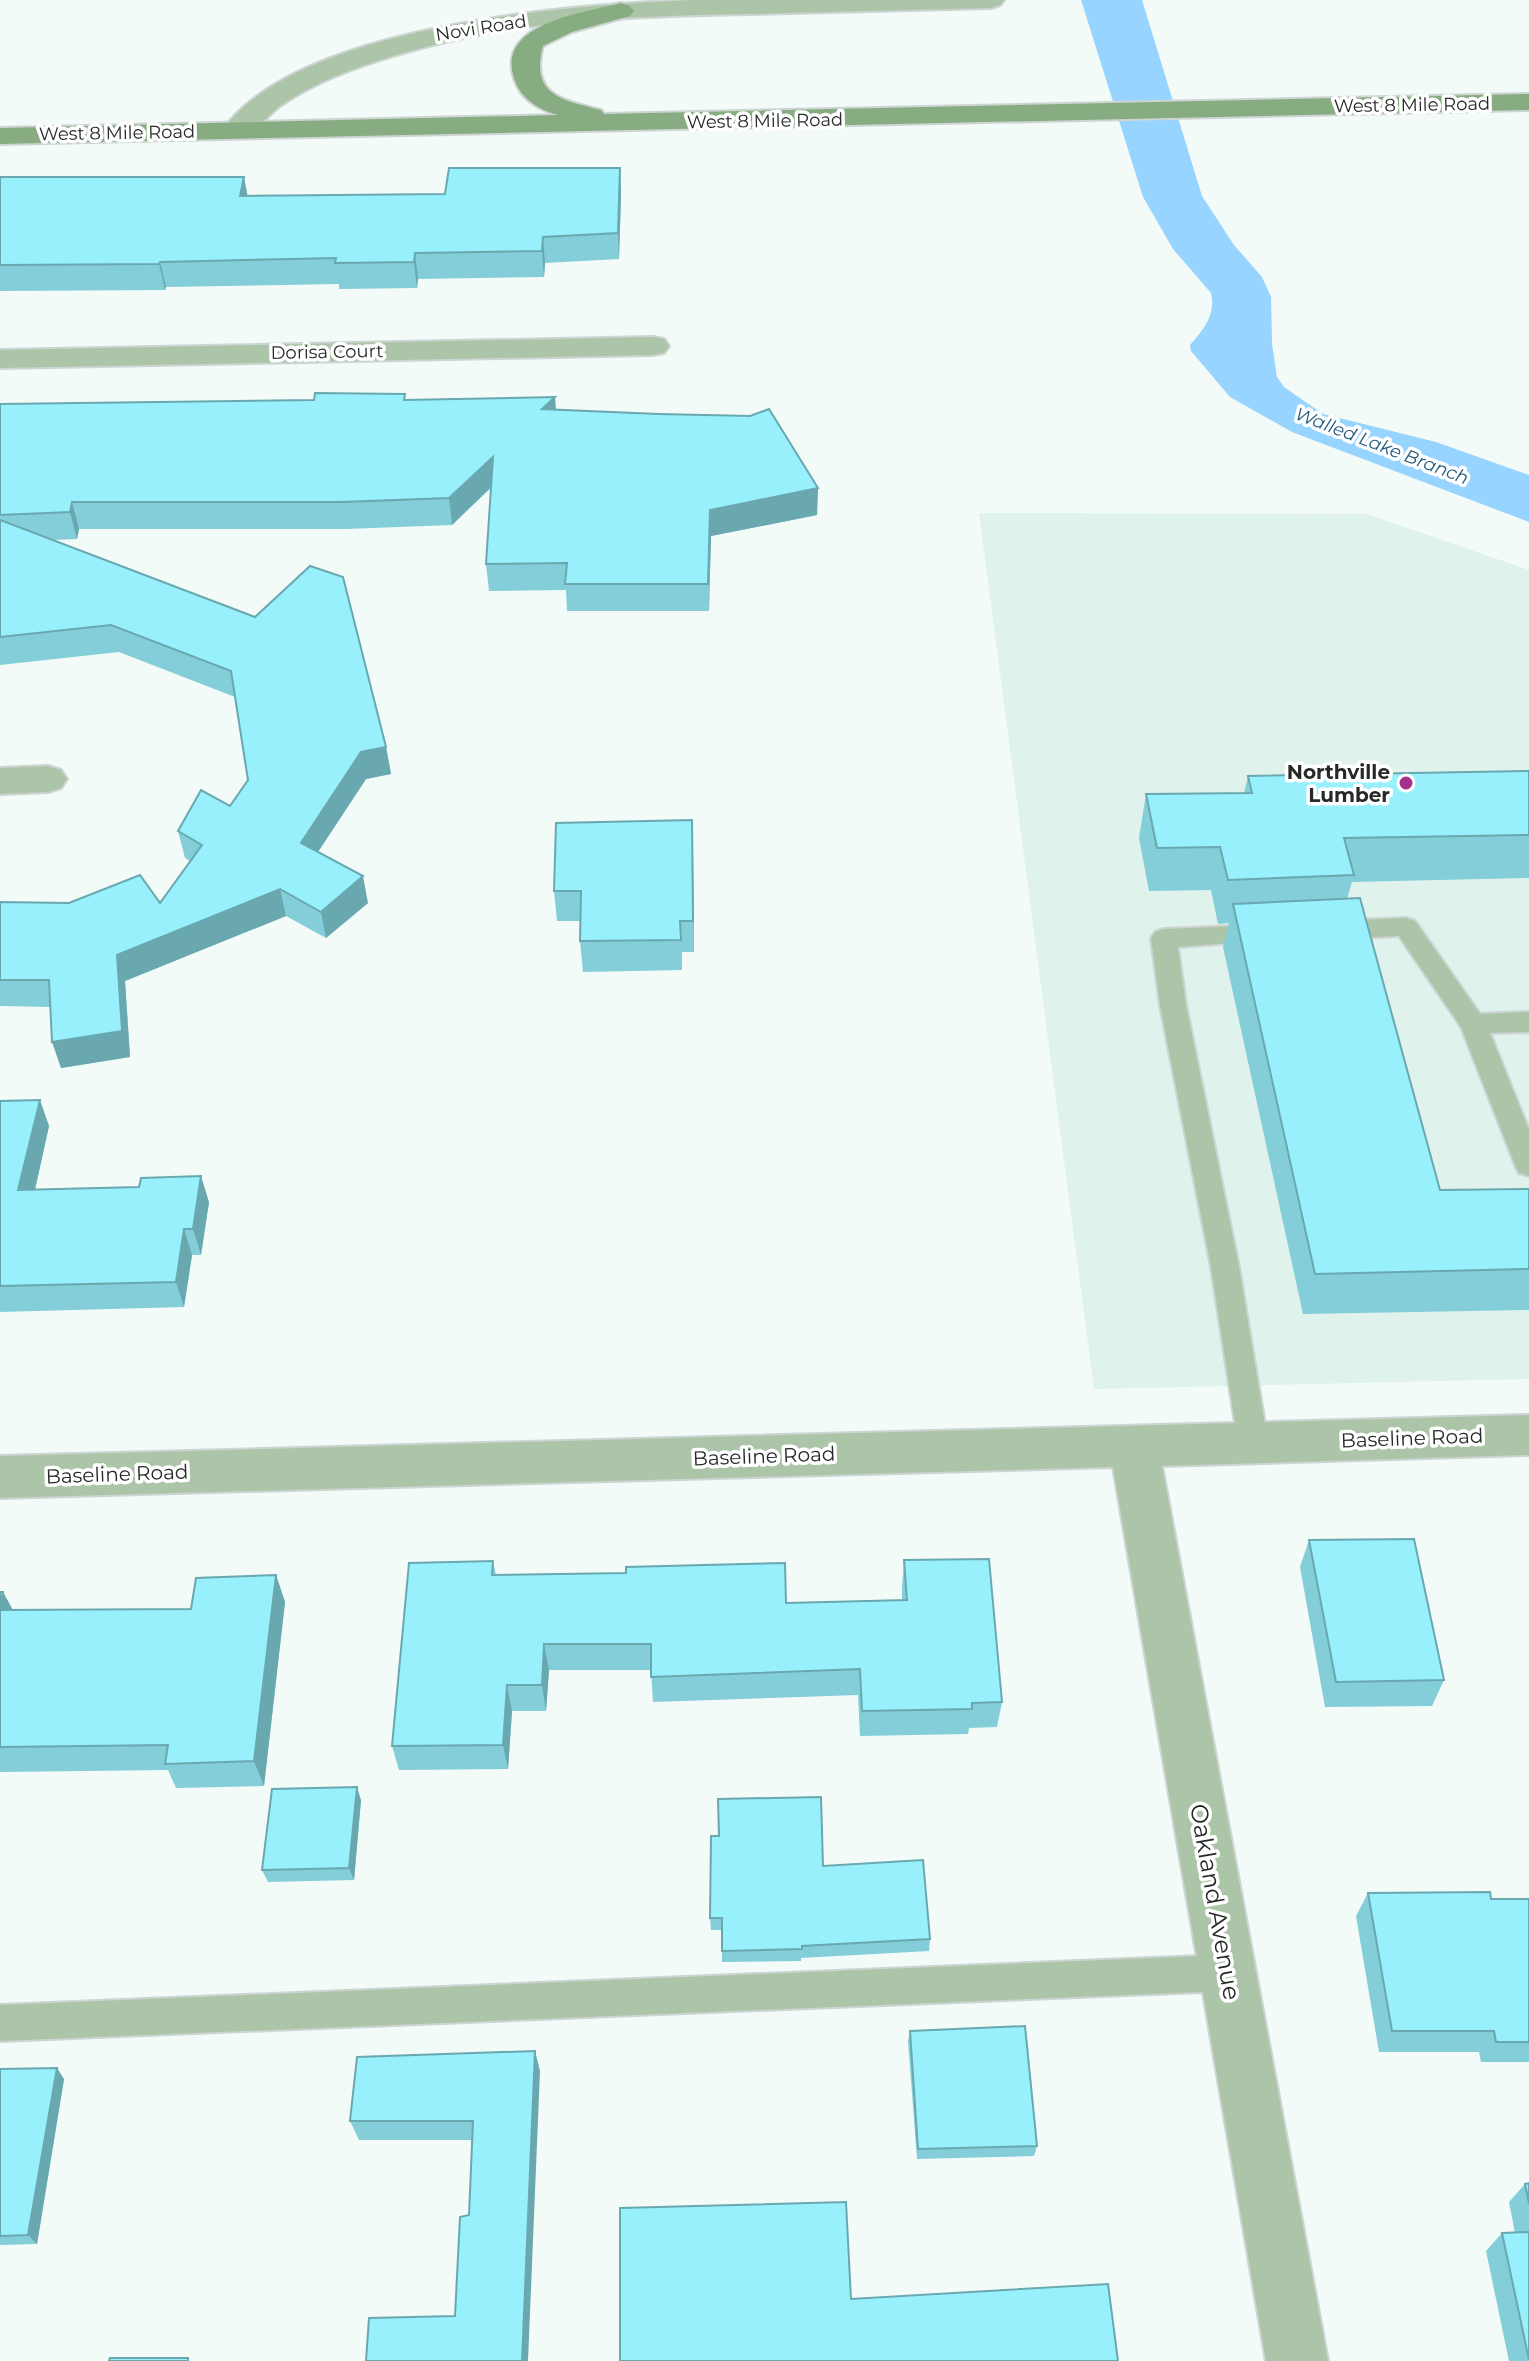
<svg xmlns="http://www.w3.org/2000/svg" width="1529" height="2361" font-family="Montserrat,sans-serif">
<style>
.built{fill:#e0f2ec}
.water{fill:#97d4ff}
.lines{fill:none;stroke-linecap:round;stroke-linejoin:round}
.service-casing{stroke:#cdd5d3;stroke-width:4}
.minor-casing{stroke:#cdd5d3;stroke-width:4}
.tertiary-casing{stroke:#cdd5d3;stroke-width:4}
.secondary-casing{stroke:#cdd5d3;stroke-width:4}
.service{fill:#acc5a8;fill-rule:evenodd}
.minor{fill:#acc5a8;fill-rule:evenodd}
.tertiary{fill:#acc5a8;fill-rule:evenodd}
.secondary{fill:#87ac81;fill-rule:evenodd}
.wall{fill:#83ced9}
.shaded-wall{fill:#6aa8b0}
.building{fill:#98f0fc;stroke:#6aa8b0;stroke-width:2}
.poi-dot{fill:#a3308c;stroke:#fff;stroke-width:3}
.labels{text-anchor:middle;stroke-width:7;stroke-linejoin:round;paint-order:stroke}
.far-street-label{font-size:18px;fill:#262928;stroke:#fff}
.far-water-label{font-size:18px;font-style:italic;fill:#1f597c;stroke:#fff}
.poi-label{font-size:20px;font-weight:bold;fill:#262928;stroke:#fff;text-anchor:end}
.street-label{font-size:20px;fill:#262928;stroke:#fff}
.near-street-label{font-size:24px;fill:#262928;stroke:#fff}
</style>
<rect width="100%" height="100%" fill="#f2fbf8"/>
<polygon class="built" points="979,513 1367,514 1529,570 1529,1379 1094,1389"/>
<path class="water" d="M1081,0H1142L1202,196L1234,245L1262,277L1271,297L1272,344L1277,377L1284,387L1323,414L1436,442L1529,475V522L1292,432L1230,397L1191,351L1190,345C1204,329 1216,315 1211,293L1173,249L1143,197Z"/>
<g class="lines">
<defs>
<g id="service">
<polygon points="1406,918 1415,921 1480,1014 1529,1012 1529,1032 1490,1033 1529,1130 1529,1176 1519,1173 1515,1165 1461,1027 1399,936 1333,939 1324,936 1320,930 1324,924 1333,921"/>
<polygon points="1263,925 1272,928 1276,934 1272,940 1178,947 1186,1005 1239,1267 1268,1443 1264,1452 1253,1456 1242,1452 1238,1443 1211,1267 1160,1005 1151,938 1155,932 1164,929"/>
<polygon points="1227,1955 1240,1960 1245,1973 1240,1986 1227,1991 0,2041 0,2005"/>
</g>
<g id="minor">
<polygon points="653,337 664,339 669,346 664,353 653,355 0,368 0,350"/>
<polygon points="48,766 61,770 67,779 61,788 48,792 0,794 0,768"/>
<polygon points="1529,1415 1529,1455 1162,1466 1328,2361 1266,2361 1113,1467 0,1498 0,1456"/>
</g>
<path id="tertiary" d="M695,0H1004L1000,5L991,8C910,10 830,12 749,14C641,16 531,19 425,47C376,60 322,77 280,106C263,119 249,143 226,137L222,131C296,25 575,4 695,0Z"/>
<path id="secondary" d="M621,3L630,6L634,11L630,16L572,32L543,46C530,95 561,100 601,110L604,114L1529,94V110L0,144V128L558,115C540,110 522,100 515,81C493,23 584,13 621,3Z"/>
</defs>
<use href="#service" class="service-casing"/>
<use href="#minor" class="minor-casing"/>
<use href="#tertiary" class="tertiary-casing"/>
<use href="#secondary" class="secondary-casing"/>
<use href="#service" class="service"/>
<use href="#minor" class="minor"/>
<use href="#tertiary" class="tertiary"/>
<use href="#secondary" class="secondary"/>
</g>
<g class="wall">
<polygon points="620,168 621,194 619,259 545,263 544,277 418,279 417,288 339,289 339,284 166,287 165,290 0,291 0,177 248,196 445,194"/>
<polygon points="406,400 556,410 818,488 817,515 711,536 709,611 567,611 566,590 489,591 486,564 491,488 452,525 346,529 79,529 77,539 52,540 386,747 391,774 366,779 318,852 368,903 326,938 286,916 125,981 130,1057 61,1068 50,1007 0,1006 0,902 160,903 190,861 185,858 178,831 230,806 248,780 235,697 119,652 0,665 0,404"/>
<polygon points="1529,771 1529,878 1352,882 1347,899 1440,1190 1529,1189 1529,1310 1303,1314 1223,947 1229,923 1218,924 1211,890 1149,891 1139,838 1146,794 1244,793 1248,776"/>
<polygon points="693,851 694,952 682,952 682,970 583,972 580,941 581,921 557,921 554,891"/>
<polygon points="0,1101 49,1126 35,1190 209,1202 201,1255 192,1255 184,1307 0,1312"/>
<polygon points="1309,1540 1444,1680 1432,1706 1325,1707 1300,1567"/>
<polygon points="904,1560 1002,1702 997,1727 969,1728 968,1734 860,1736 858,1695 653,1702 651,1670 549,1670 546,1711 512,1711 508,1769 399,1770 392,1746 493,1561 496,1575 786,1603 902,1600 902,1587"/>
<polygon points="276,1575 285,1602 264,1786 176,1788 168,1770 0,1772 0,1592 3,1592 13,1610 191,1609"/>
<polygon points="361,1800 354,1880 268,1882 262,1870"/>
<polygon points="823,1866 930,1939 929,1951 801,1958 801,1961 722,1962 722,1930 711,1930 710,1918"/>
<polygon points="1368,1893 1491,1899 1529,1899 1529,2062 1481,2062 1479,2052 1379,2052 1356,1916"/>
<polygon points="910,2031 1037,2146 1034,2156 917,2159 908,2041"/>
<polygon points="0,2069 64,2079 37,2244 0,2245"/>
<polygon points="540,2071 455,2316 469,2215 472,2140 359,2140 350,2121"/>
<polygon points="1529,2183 1529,2361 1509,2361 1486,2251 1502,2233 1515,2233 1509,2202 1525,2184"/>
</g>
<g class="shaded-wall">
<polygon points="620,168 621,194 619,259 618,233"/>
<polygon points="244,177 249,203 240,196"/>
<polygon points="543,237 545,263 544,277 542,251"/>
<polygon points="415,253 418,279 417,288 414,262"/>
<polygon points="160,262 166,287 165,290 159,264"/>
<polygon points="555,397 557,423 542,409"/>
<polygon points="493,457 495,483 452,525 449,498"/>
<polygon points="818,488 817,515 711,536 709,611 710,510"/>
<polygon points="72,502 79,529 77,539 70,512"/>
<polygon points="386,747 391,774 366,779 306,870 301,843 361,752"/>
<polygon points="692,820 693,851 694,952 693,921"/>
<polygon points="363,876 368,903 326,938 321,912"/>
<polygon points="280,889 286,916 125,981 130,1057 61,1068 52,1042 117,955"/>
<polygon points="40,1100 49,1126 29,1216 18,1190"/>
<polygon points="201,1176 209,1202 201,1255 193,1229"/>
<polygon points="184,1229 192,1255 184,1307 176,1282"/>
<polygon points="276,1575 285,1602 264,1786 254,1761"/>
<polygon points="3,1592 17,1618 0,1612 0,1606"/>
<polygon points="544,1644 549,1670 546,1711 542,1685"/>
<polygon points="507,1685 512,1711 508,1769 503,1745"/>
<polygon points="357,1787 361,1800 354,1880 349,1868"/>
<polygon points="535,2051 540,2071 528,2361 522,2361"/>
<polygon points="57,2068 64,2079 37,2244 28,2235"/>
</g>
<g class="building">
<polygon points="449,168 620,168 618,233 543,237 542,251 415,253 414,262 335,263 336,258 160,262 159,264 0,265 0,177 244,177 240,196 445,194"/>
<polygon points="315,393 405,394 404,400 555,397 542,409 658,414 750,416 769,409 818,488 710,510 708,584 565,584 567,563 486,564 493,457 449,498 341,502 72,502 70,512 0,515 0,404 314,400"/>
<polygon points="0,520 255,617 310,566 343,577 386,747 361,752 301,843 363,876 321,912 280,889 117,955 122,1031 52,1042 49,980 0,980 0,902 69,903 140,875 160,903 202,845 178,831 201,790 230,806 248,780 231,671 111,625 0,637"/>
<polygon points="1529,771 1529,835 1344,838 1354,875 1228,880 1220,847 1157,848 1146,794 1252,793 1248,776"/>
<polygon points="692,820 693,921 680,921 681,940 580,941 581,891 554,891 556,823"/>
<polygon points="1360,898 1440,1190 1529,1189 1529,1269 1315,1274 1233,904"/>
<polygon points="40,1100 18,1190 139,1187 141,1178 201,1176 193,1229 184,1229 176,1282 0,1286 0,1101"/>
<polygon points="1414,1539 1444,1680 1336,1682 1309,1540"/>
<polygon points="989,1559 1002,1702 972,1703 972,1709 862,1711 860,1669 651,1677 651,1644 544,1644 542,1685 507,1685 503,1745 392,1746 409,1563 493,1561 492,1575 626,1573 626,1567 785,1563 786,1603 907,1600 904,1560"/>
<polygon points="276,1575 254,1761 165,1764 168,1745 0,1747 0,1610 191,1609 196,1578"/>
<polygon points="0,1592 3,1592 0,1606"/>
<polygon points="357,1787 349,1868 262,1870 272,1789"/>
<polygon points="821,1797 823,1866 923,1860 930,1939 802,1946 802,1949 722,1951 722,1918 710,1918 711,1836 719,1836 718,1799"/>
<polygon points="1490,1892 1491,1899 1529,1899 1529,2042 1496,2042 1494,2031 1392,2031 1368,1893"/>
<polygon points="1025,2026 1037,2146 918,2149 910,2031"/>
<polygon points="535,2051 522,2361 366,2361 369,2318 455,2316 460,2217 469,2215 473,2121 350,2121 357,2057"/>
<polygon points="57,2068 28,2235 0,2236 0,2069"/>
<polygon points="1529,2183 1529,2203 1525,2184"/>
<polygon points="846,2202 851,2299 1108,2284 1118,2361 620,2361 620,2208"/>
<polygon points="1529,2232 1529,2360 1502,2233"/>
<polygon points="110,2358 188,2358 188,2361 109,2361"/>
</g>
<circle class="poi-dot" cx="1406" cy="783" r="8"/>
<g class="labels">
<g class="far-street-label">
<text transform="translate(481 28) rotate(-9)" y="6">Novi Road</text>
<text transform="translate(1412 105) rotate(-1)" y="6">West 8 Mile Road</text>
<text transform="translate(765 121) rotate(-1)" y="6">West 8 Mile Road</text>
<text transform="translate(117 133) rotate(-1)" y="6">West 8 Mile Road</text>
<text transform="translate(327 352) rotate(-1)" y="6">Dorisa Court</text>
</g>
<g class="far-water-label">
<text transform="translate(1382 446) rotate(21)" y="6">Walled Lake Branch</text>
</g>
<g class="poi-label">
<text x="1390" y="779">Northville<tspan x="1390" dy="23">Lumber</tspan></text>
</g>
<g class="street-label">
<text transform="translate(1412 1438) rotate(-2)" y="7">Baseline Road</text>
<text transform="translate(764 1456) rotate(-2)" y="7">Baseline Road</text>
<text transform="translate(117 1474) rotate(-2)" y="7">Baseline Road</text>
</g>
<g class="near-street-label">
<text transform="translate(1215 1902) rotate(80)" y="8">Oakland Avenue</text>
</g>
</g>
</svg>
